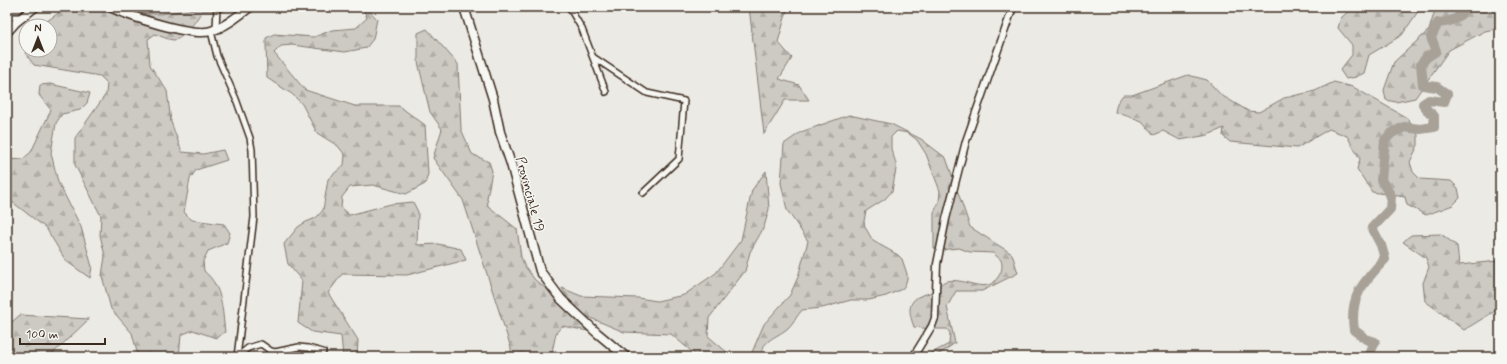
<svg xmlns="http://www.w3.org/2000/svg" width="1507" height="364" font-family="Mynerve,sans-serif">
<style>
.forest{fill:url(#forest-firs);stroke:#847a71}
.lines{fill:none;stroke-linecap:round;stroke-linejoin:round}
.river{stroke:#a8a198;stroke-width:10}
.minor-casing{stroke:#3b2a1e;stroke-width:8}
.tertiary-casing{stroke:#3b2a1e;stroke-width:9}
.primary-casing{stroke:#3b2a1e;stroke-width:11}
.minor{stroke:#f6f6f2;stroke-width:5}
.tertiary{stroke:#f6f6f2;stroke-width:6}
.primary{stroke:#f6f6f2;stroke-width:8}
.labels{text-anchor:middle;stroke-width:3;stroke-linejoin:round;paint-order:stroke}
.street-label{font-size:13px;fill:#3b2a1e;stroke:#f6f6f2}
</style>
<defs>
<pattern id="forest-firs" width="22" height="20" patternUnits="userSpaceOnUse"><rect width="22" height="20" fill="#cdcac4"/><path d="M5 1l3.5 6h-7zM16 11l3.5 6h-7z" fill="#b1aea8"/></pattern>
</defs>
<rect width="100%" height="100%" fill="#ebeae5"/>
<filter id="ink" filterUnits="userSpaceOnUse"><feTurbulence type="fractalNoise" baseFrequency=".025" numOctaves="2"/><feDisplacementMap in="SourceGraphic" scale="8" xChannelSelector="R" yChannelSelector="G"/><feConvolveMatrix kernelMatrix="1 2 1 2 8 2 1 2 1" color-interpolation-filters="sRGB"/></filter>
<g filter="url(#ink)">
<g class="forest">
<path d="M67,7H110L128,13L159,14L212,7H226L224,11H202C197,19 184,40 173,40C167,39 160,36 155,34L148,39L150,65L167,91L171,122L182,152L203,154L223,150L227,160L196,170L190,179L184,212L192,220L224,224L230,233L227,243L208,251L203,261L204,271C223,287 222,309 225,332L216,338L193,330L181,335L179,357H135L137,352L132,333L111,309L102,276L105,256L100,235L101,216L75,165V138L106,94L107,83L100,76L34,65L25,53L27,50H50V26H40Z"/>
<polygon points="299,7 337,7 324,10"/>
<polygon points="358,7 366,7 377,19 373,39 366,48 345,52 292,45 281,46 274,53 305,90 355,106 399,106 425,125 428,174 425,184 406,194 373,185 350,187 342,197 341,208 349,215 391,204 413,202 418,212 417,245 438,244 461,249 466,260 407,275 342,274 328,293 358,340 357,357 343,357 341,336 312,332 298,323 302,281 288,264 284,244 298,227 306,222 316,218 323,210 328,179 344,165 345,155 338,146 317,133 302,104 292,94 267,78 266,44 266,38 274,34 314,37 332,30 356,28 367,18 363,8"/>
<polygon points="749,7 788,7 778,42 792,58 779,79 799,85 809,100 785,100 764,134"/>
<polygon points="1353,7 1421,7 1402,35 1369,55 1364,73 1356,77 1346,79 1340,70 1352,55 1352,45 1338,28 1341,18"/>
<polygon points="1436,7 1500,7 1500,28 1485,31 1449,50 1415,98 1396,102 1386,100 1384,90 1394,62 1429,30"/>
<polygon points="427,29 458,64 461,129 472,154 489,162 492,171 487,198 488,206 517,229 521,257 524,265 535,280 549,291 557,302 593,332 562,326 556,333 551,357 511,357 511,348 463,200 433,158 442,129 430,112 418,62 418,33"/>
<polygon points="1188,75 1207,80 1221,95 1248,111 1259,112 1284,98 1315,91 1334,82 1353,87 1407,118 1418,135 1418,145 1410,162 1413,172 1420,179 1451,181 1458,188 1460,198 1453,205 1426,215 1407,205 1405,197 1372,192 1357,169 1360,159 1347,136 1329,129 1297,148 1230,142 1223,136 1224,128 1208,135 1180,140 1163,131 1154,135 1142,121 1115,112 1117,103 1123,95 1132,95"/>
<polygon points="50,84 90,93 87,103 80,110 62,114 56,123 51,153 58,182 81,227 92,267 90,278 66,261 46,228 7,198 7,160 23,159 31,152 51,110 39,95 40,85"/>
<path d="M849,115L891,124L921,139L946,158L970,227L1012,254L1018,273L982,291H956L947,307L955,343L935,357H924L949,344L950,333L947,329H931L914,327C910,316 906,304 918,297C923,294 930,294 935,290C940,287 941,282 947,281C965,277 987,296 998,277C1002,272 1003,266 1001,260L993,253L970,252L959,248L939,250L934,248V212L939,202L940,191L926,154L917,140L908,133L897,131L891,137V149L896,163V169L892,191L885,199L866,211L864,221L865,227L873,241L898,255L902,259L907,274V279L905,285L902,289L886,296L869,300H851L822,308L802,310C797,316 793,323 788,328C778,337 759,341 762,357H750L764,324L790,295L798,277L808,241L787,210L781,183L784,144L801,132Z"/>
<polygon points="766,171 769,209 764,227 750,252 745,271 709,318 708,336 729,354 725,357 698,357 671,334 624,332 574,311 562,288 581,296 638,298 657,301 684,295 716,273 741,240 752,190"/>
<polygon points="1441,234 1457,246 1459,265 1498,261 1500,263 1500,308 1464,330 1425,301 1423,283 1429,267 1426,258 1403,242 1411,235"/>
<polygon points="20,315 89,319 49,357 7,357 7,326"/>
<polygon points="827,352 832,352 843,357 804,357 815,353"/>
</g>
<g class="lines">
<path class="river" d="M1368,357L1375,342L1366,339L1354,330C1349,296 1363,283 1385,259L1381,245L1372,228L1390,209L1391,196L1381,180L1385,140L1392,133L1404,127L1420,129L1434,127V116L1427,110L1423,104L1429,100L1444,102L1447,94L1437,87L1423,85L1421,64L1427,57L1436,51L1431,37L1438,23C1449,22 1461,20 1464,7"/>
<defs>
<g id="minor">
<polyline points="569,7 582,29 606,92"/>
<polyline points="7,17 21,17"/>
<polyline points="216,29 217,7"/>
<polyline points="211,31 217,56 236,99 250,138 252,150 254,217 237,357"/>
<polyline points="593,57 647,93 684,101 679,159 643,193"/>
<polyline points="237,357 248,348 261,344 271,351 275,352 299,347 308,348 323,352"/>
</g>
<polyline id="tertiary" points="913,357 932,326 935,318 937,264 946,219 966,141 1013,7"/>
<g id="primary">
<path d="M110,7C129,16 191,37 211,31C225,27 238,16 250,7"/>
<polyline points="464,7 493,99 500,132 511,164 540,271 561,299 596,332 626,357"/>
<polyline points="7,32 15,23 35,7"/>
</g>
</defs>
<use href="#minor" class="minor-casing"/>
<use href="#tertiary" class="tertiary-casing"/>
<use href="#primary" class="primary-casing"/>
<use href="#minor" class="minor"/>
<use href="#tertiary" class="tertiary"/>
<use href="#primary" class="primary"/>
</g>
</g>
<g class="labels">
<g class="street-label">
<text transform="translate(531 194) rotate(75)" y="5">Provinciale 19</text>
</g>
</g>
<rect width="1507" height="364" fill="none" stroke="#f6f6f2" stroke-width="24"/>
<rect x="12" y="12" width="1483" height="340" fill="none" stroke="#3b2a1e" stroke-width="1.5" filter="url(#ink)"/>
<g transform="translate(38 38)"><circle r="19" fill="#f6f6f2" stroke="#aba49d"/>
<path d="M0-3L7 15L0 10L-7 15Z" fill="#3b2a1e"/>
<text y="-6" font-size="11" font-weight="bold" text-anchor="middle" fill="#3b2a1e">N</text>
</g>
<path d="M20 338v6h85v-6" fill="none" stroke="#3b2a1e" stroke-width="2"/>
<text x="26" y="338" font-size="12" fill="#3b2a1e" stroke="#f6f6f2" stroke-width="3" paint-order="stroke">100 m</text>
</svg>
